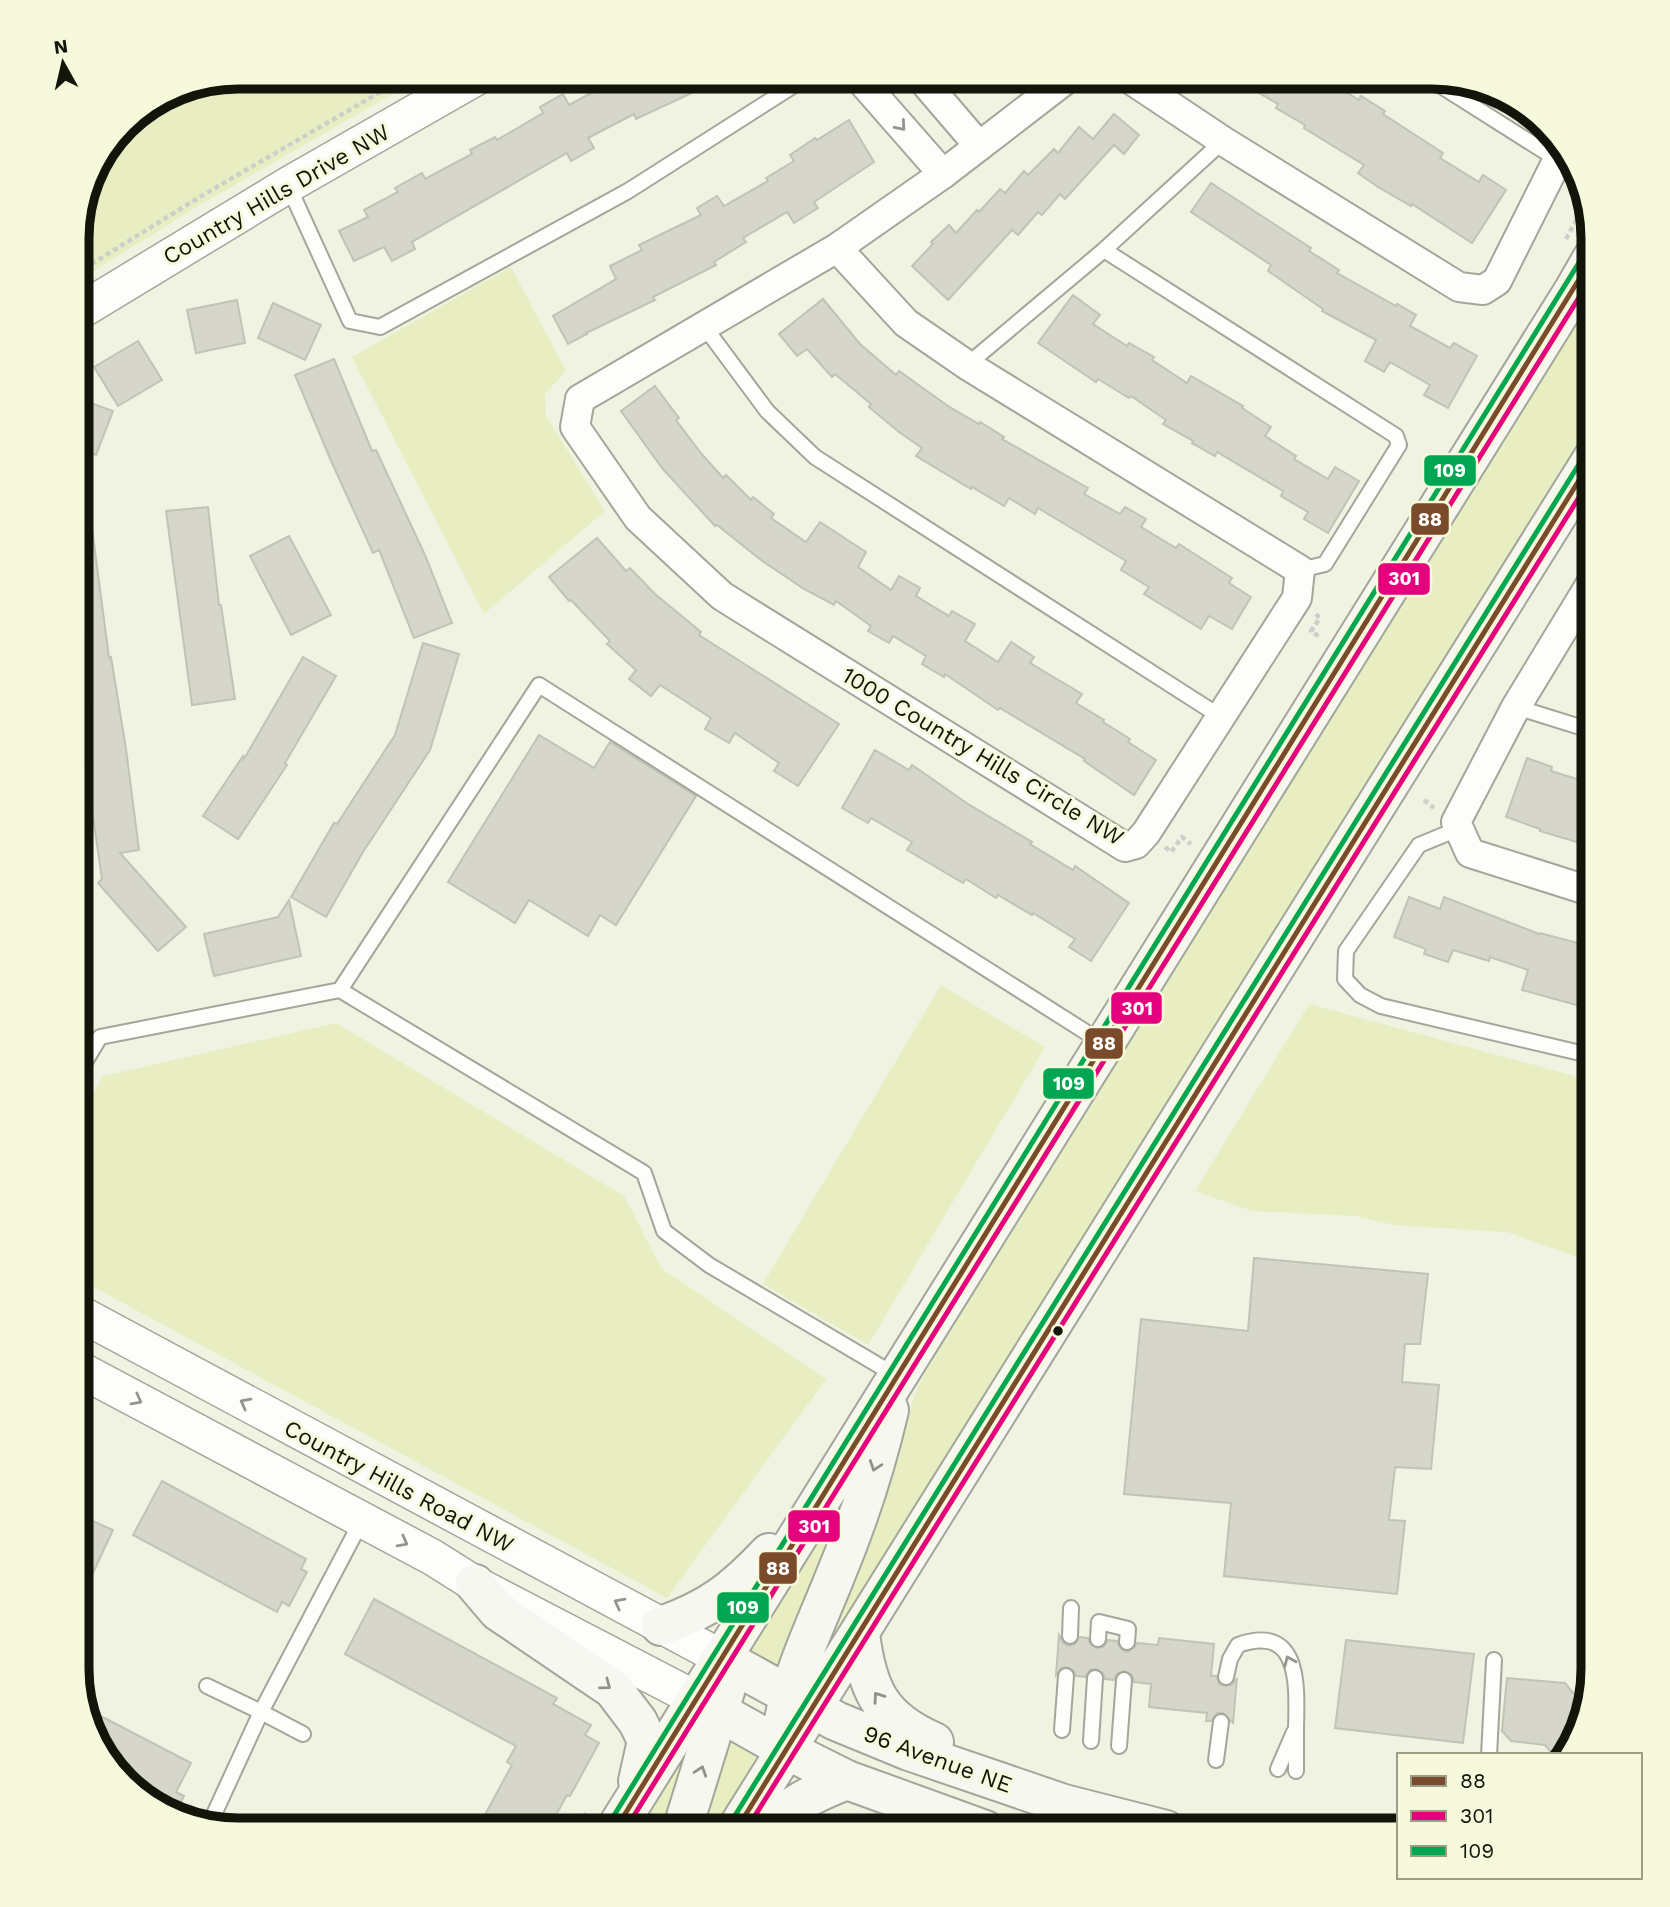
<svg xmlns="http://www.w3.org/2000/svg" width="1670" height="1907" font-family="'Work Sans',sans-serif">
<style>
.green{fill:#e9eec2}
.building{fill:#d6d7ca;stroke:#c2c3b7;stroke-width:2}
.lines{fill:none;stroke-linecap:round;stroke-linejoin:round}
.service-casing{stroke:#a4a699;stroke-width:18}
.minor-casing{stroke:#a4a699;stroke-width:32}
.tertiary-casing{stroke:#a4a699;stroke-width:38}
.secondary-casing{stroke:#a4a699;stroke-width:42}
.path{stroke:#cececa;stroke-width:4.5;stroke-dasharray:5 3.5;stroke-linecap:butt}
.service{stroke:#fdfdfb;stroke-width:14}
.minor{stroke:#fdfdfb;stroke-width:28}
.tertiary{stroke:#fdfdfb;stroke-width:35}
.secondary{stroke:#f6f7f1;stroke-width:38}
.bus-1-casing{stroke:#f6f9db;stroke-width:10}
.bus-2-casing{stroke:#f6f9db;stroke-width:10}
.bus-3-casing{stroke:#f6f9db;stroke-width:10}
.bus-1{stroke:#7a4b2a;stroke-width:5}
.bus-2{stroke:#e5007d;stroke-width:5}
.bus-3{stroke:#00a651;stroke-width:5}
.oneway{stroke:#94948f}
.oneway2{stroke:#909189}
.bus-dot{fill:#13140a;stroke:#f6f9db;stroke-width:2.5}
.labels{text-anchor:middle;stroke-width:6;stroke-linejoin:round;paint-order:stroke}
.street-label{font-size:23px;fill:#13140a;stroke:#f6f9db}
.rim{fill:none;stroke:#13140a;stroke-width:9}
.line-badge{stroke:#f6f9db;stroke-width:2.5}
.badge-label{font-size:19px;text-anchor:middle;font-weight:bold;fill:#fff}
</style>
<rect width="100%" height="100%" fill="#f0f2e2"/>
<g class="green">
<polygon points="238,77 422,77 200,205 77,281 77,227 94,167 132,117 177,89"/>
<polygon points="511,267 566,371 545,394 546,416 605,511 484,614 352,357"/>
<polygon points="1593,279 1593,418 1578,446 1413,708 1203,1049 1048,1293 838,1631 832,1631 919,1384 956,1318"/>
<polygon points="941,985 1045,1047 868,1345 763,1284"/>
<polygon points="1309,1004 1593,1081 1593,1267 1588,1261 1507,1232 1394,1225 1356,1216 1252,1211 1195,1191"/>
<polygon points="336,1023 624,1196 661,1268 826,1379 667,1598 77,1278 77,1117 104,1076"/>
<polygon points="849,1492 779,1678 740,1654 838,1493"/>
<polygon points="721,1734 758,1754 714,1830 693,1830"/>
<polygon points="692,1751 665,1830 629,1830 676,1760"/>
</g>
<g class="building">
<polygon points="621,77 688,77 696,91 636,119 634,114 588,138 594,148 571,161 567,153 412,242 415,249 392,261 384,247 354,261 339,231 368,217 364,210 398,192 395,188 422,173 425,179 472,154 470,150 495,137 497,140 543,113 540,107 563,94 569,105"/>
<polygon points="1232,77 1322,77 1359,100 1361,96 1385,111 1383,114 1443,153 1440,158 1479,182 1483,175 1506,190 1472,243 1412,204 1411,206 1378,187 1358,173 1364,165 1304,128 1305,125 1276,108 1278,104"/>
<polygon points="1114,114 1139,135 1124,154 1114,145 1065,199 1060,194 1042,215 1038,212 1018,235 1012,230 948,300 912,266 933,244 931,242 949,225 956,233 977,210 979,212 1000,189 1005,193 1024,171 1028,175 1054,149 1058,153 1079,127 1093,139"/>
<polygon points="849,120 874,162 814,202 818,208 794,223 787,212 743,238 746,242 714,262 716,265 653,297 655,300 586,333 587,334 568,344 553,316 616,279 610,266 642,250 639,245 701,215 697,208 717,196 724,206 768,181 766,178 794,161 790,155 815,138 817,140"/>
<polygon points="1211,183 1311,248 1309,251 1339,270 1337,273 1396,306 1397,304 1416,315 1410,326 1450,348 1454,343 1477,356 1448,408 1424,395 1430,385 1390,362 1384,372 1365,361 1376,340 1322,311 1323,309 1268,271 1271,265 1191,212"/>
<polygon points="1073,295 1100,315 1093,324 1127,346 1129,343 1154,357 1152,360 1187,383 1191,376 1243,406 1242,408 1271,427 1265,436 1296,456 1294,459 1328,479 1335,467 1359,481 1328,533 1304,519 1308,512 1281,496 1283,491 1217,452 1215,456 1192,443 1193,441 1163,424 1166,420 1131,396 1129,398 1098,379 1096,382 1038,343"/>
<polygon points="823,299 860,344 896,375 899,371 948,406 979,424 980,422 1004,437 1002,439 1088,488 1084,494 1120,514 1125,507 1146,519 1141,527 1176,548 1179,544 1232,578 1229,583 1251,597 1232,629 1209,616 1201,629 1144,594 1149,587 1121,570 1126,561 1073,529 1038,508 1035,514 1009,498 1004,506 972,487 971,489 916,456 922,448 899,432 869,407 871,404 835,374 832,377 807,349 797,356 779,334"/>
<polygon points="237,300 245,343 196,353 187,310"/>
<polygon points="273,303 321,325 305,360 258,338"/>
<polygon points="138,341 162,380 118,406 94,367"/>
<polygon points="334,359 372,451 376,450 425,555 452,623 414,638 379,550 373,553 332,463 295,375"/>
<polygon points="655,386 679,418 676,420 700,452 723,478 726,475 751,500 753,497 774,514 771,518 806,542 820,522 866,552 858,567 891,590 899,576 920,588 916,596 949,616 952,611 975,624 965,641 998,662 1011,642 1034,657 1030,663 1082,694 1076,703 1104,720 1103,722 1130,739 1128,742 1156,760 1134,795 1084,761 1085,759 1000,708 998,710 945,674 944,677 922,664 926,656 893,636 889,643 868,631 871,626 836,601 834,605 804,589 761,560 717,525 715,526 662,468 621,411"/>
<polygon points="77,398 113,411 96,455 77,448"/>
<polygon points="208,507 219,605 221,605 235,699 192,705 166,511"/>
<polygon points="90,513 109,658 111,657 126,749 139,850 120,853 186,927 158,951 98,883 102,879 77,705 77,514"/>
<polygon points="289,536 331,615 291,635 250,556"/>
<polygon points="597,538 626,571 630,568 655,594 701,632 699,635 839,724 798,786 774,771 779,763 735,733 729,743 705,729 711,718 660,685 651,696 629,679 636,670 607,644 610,641 571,600 569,601 549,577"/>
<polygon points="423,643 459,654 430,750 363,852 326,917 291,897 334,823 337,824 395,735"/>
<polygon points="303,657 336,676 285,763 287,765 238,839 203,816 243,756 244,759"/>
<polygon points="539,735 594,768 610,742 696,796 616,925 600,915 588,936 529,900 515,923 448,882"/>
<polygon points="875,750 909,770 912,765 968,804 1032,842 1030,844 1073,870 1075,866 1129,903 1091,961 1069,947 1075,939 1033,913 1032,915 998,895 996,898 966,879 963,883 907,850 912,842 871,818 868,823 842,808"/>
<polygon points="1527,758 1552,767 1551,771 1593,784 1593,847 1540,831 1540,829 1506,817"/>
<polygon points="1409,897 1440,909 1444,897 1539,934 1540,933 1593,947 1593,1006 1581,1003 1580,1006 1522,990 1528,970 1490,957 1489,961 1453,950 1448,962 1424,954 1426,949 1394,937"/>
<polygon points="289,900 301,956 214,976 204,934 278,917"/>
<polygon points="1254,1258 1428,1274 1420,1344 1405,1344 1402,1382 1439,1385 1434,1438 1431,1469 1395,1467 1389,1520 1405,1521 1397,1594 1224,1576 1231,1503 1124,1494 1141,1319 1248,1331"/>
<polygon points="162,1481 306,1559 301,1569 307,1572 289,1606 282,1602 277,1612 133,1535"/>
<polygon points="77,1514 113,1530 77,1607"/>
<polygon points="374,1599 557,1698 553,1704 591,1725 585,1735 599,1743 570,1796 567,1795 548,1830 497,1830 481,1822 512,1765 507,1762 516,1746 345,1654"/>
<polygon points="1059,1635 1064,1644 1069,1646 1075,1644 1079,1637 1088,1638 1090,1644 1097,1648 1103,1647 1108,1640 1117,1641 1121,1649 1127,1652 1134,1648 1137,1643 1158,1645 1159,1638 1214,1644 1211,1676 1217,1676 1219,1684 1225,1686 1233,1684 1237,1678 1233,1723 1223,1713 1217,1713 1211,1721 1206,1721 1207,1713 1149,1707 1151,1684 1134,1682 1132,1675 1125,1671 1117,1674 1114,1680 1105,1679 1103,1673 1096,1669 1090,1670 1085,1677 1076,1676 1074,1671 1067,1667 1061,1668 1056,1675"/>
<polygon points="1346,1640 1474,1654 1463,1743 1335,1728"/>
<polygon points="1507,1678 1565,1683 1584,1706 1576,1740 1564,1755 1553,1755 1545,1745 1511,1741 1502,1731"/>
<polygon points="91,1711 191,1763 176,1792 184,1796 174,1815 167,1813 110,1767"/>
</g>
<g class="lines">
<defs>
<g id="service">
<polyline points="1427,77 1558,160"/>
<polyline points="288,185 350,321 380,327 628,191 807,77"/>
<polyline points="1104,250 1396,436 1399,445 1325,564 1300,570"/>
<polyline points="704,326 767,411 815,457 1221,717"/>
<polyline points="967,365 1104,250 1223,141"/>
<polyline points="1516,707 1593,731"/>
<polyline points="1458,829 1419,845 1346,951 1345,979 1360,995 1381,1006 1593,1056"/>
<polyline points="340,990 644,1173 664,1231 709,1265 895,1375"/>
<polyline points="77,1075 100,1037 340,990 539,685 1103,1043"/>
<polyline points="1070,1636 1071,1608"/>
<polyline points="1098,1639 1099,1622 1128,1629 1127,1642"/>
<path d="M1226,1677L1230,1659L1238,1645C1301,1623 1297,1686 1296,1728C1296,1742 1296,1757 1296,1771"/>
<polyline points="207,1686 261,1712 210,1823"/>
<polyline points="1062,1730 1066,1676"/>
<polyline points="303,1734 261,1712 362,1520"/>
<polyline points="1091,1741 1095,1678"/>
<polyline points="1119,1746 1124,1680"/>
<polyline points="1489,1755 1494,1660"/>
<polyline points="1216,1760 1221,1722"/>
<polyline points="1278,1769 1294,1732"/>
</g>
<g id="minor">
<polyline points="858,77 943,174"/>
<polyline points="920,77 979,146"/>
<polyline points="1127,77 1223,141 1459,287 1483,290 1497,281 1563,149"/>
<polyline points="837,248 906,323 967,365 1300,570 1297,598 1146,833 1136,844 1125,847 722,596 638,518 575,427 580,399 837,248 943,174 1069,77"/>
<polyline points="1593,580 1516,707 1456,822 1470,853 1593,892"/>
</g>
<g id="tertiary">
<polyline points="77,313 288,185 477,77"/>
<polyline points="77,1312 722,1658"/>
<polyline points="77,1368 432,1557 475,1584 696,1699"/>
</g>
<g id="secondary">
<polyline points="475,1584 498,1611 613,1689 638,1722 647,1741 638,1781"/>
<path d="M661,1626C710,1609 734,1590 769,1553"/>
<path d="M860,1634C867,1689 880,1719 934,1742"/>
<polyline points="722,1658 836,1721 909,1751 1064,1804 1166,1830"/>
<polyline points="696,1699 787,1750 847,1780 985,1830"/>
<path d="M784,1720C793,1670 817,1622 836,1574C858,1521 876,1466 889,1410"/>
<polyline points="615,1830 1574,290 1593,257"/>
<polyline points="682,1830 726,1688"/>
<polyline points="736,1830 1593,458"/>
<path d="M763,1830C788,1806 815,1792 847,1780"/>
</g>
</defs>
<use href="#service" class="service-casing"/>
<use href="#minor" class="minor-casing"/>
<use href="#tertiary" class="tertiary-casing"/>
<use href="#secondary" class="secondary-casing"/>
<g class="path">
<polyline points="1566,239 1583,208"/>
<polyline points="77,273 198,198 406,77"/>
<polyline points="1316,614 1320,618 1311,631 1321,638"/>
<polyline points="1424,800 1434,808"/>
<polyline points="1165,847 1171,852 1182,837 1191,844"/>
<polyline points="575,1830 586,1813"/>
</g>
<use href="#service" class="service"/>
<use href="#minor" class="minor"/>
<use href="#tertiary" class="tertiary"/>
<use href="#secondary" class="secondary"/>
<defs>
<g id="bus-1">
<polyline points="615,1830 1593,257"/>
<polyline points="736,1830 1593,458"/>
</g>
<g id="bus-2">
<polyline points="625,1830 1593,275"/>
<polyline points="746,1830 1593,475"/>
</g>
<g id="bus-3">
<polyline points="608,1825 1585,253"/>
<polyline points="729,1825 1586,453"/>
</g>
</defs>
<use href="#bus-1" class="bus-1-casing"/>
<use href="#bus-2" class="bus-2-casing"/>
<use href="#bus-3" class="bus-3-casing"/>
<use href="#bus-1" class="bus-1"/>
<use href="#bus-2" class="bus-2"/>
<use href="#bus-3" class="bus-3"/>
</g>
<defs><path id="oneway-chevron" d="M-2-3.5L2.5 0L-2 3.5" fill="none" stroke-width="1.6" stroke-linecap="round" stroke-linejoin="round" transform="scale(1.75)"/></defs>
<g class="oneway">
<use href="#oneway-chevron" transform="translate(901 126) rotate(49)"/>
<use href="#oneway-chevron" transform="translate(137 1400) rotate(28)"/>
<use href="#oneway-chevron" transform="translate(245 1403) rotate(-152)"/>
<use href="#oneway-chevron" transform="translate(403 1542) rotate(28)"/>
<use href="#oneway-chevron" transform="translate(619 1603) rotate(-152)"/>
<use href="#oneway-chevron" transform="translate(1289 1661) rotate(-113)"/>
</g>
<g class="oneway2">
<use href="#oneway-chevron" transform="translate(875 1466) rotate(109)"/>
<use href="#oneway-chevron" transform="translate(606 1685) rotate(37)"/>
<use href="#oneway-chevron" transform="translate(878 1697) rotate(-125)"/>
<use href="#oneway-chevron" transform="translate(701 1771) rotate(-72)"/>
</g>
<circle class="bus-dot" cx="1058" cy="1331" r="6"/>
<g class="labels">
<g class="street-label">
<text transform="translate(276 194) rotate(-30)" y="8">Country Hills Drive NW</text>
<text transform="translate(983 756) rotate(31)" y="8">1000 Country Hills Circle NW</text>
<text transform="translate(399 1486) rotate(28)" y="8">Country Hills Road NW</text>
<text transform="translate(938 1759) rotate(20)" y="8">96 Avenue NE</text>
</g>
</g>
<path d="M0 0H1670V1907H0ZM238 89H1432A149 149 0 0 1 1581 238V1669A149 149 0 0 1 1432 1818H238A149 149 0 0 1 89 1669V238A149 149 0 0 1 238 89Z" fill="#f6f9db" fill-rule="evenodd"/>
<path class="rim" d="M238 89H1432A149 149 0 0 1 1581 238V1669A149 149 0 0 1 1432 1818H238A149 149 0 0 1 89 1669V238A149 149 0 0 1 238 89Z"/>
<g class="line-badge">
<rect x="1423" y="454" width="54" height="33" rx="7" fill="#00a651"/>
<rect x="1410" y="502" width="40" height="34" rx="7" fill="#7a4b2a"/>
<rect x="1377" y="562" width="54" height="34" rx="7" fill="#e5007d"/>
<rect x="1110" y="991" width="53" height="34" rx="7" fill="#e5007d"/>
<rect x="1084" y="1027" width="40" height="33" rx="7" fill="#7a4b2a"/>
<rect x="1042" y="1067" width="53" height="33" rx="7" fill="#00a651"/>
<rect x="787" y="1509" width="54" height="34" rx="7" fill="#e5007d"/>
<rect x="758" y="1551" width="40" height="34" rx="7" fill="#7a4b2a"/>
<rect x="716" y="1591" width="54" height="33" rx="7" fill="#00a651"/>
</g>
<g class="badge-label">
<text x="1450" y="477">109</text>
<text x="1430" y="526">88</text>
<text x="1404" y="585">301</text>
<text x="1137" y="1015">301</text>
<text x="1104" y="1050">88</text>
<text x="1069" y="1090">109</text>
<text x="814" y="1533">301</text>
<text x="778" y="1575">88</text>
<text x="743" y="1614">109</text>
</g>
<rect x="1397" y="1753" width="245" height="126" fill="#f6f9db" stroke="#9b9d87" stroke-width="2"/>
<rect x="1411" y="1776" width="35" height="10" fill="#7a4b2a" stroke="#9b9d87" stroke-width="2"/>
<text x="1460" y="1788" font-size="21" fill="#13140a">88</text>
<rect x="1411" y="1811" width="35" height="10" fill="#e5007d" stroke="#9b9d87" stroke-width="2"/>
<text x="1460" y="1823" font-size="21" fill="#13140a">301</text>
<rect x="1411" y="1846" width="35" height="10" fill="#00a651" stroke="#9b9d87" stroke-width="2"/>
<text x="1460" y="1858" font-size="21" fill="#13140a">109</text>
<g transform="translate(63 63) rotate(352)" stroke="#f6f9db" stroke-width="5" paint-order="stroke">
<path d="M0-5L12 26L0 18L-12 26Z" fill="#13140a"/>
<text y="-10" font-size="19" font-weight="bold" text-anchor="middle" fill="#13140a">N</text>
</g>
</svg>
